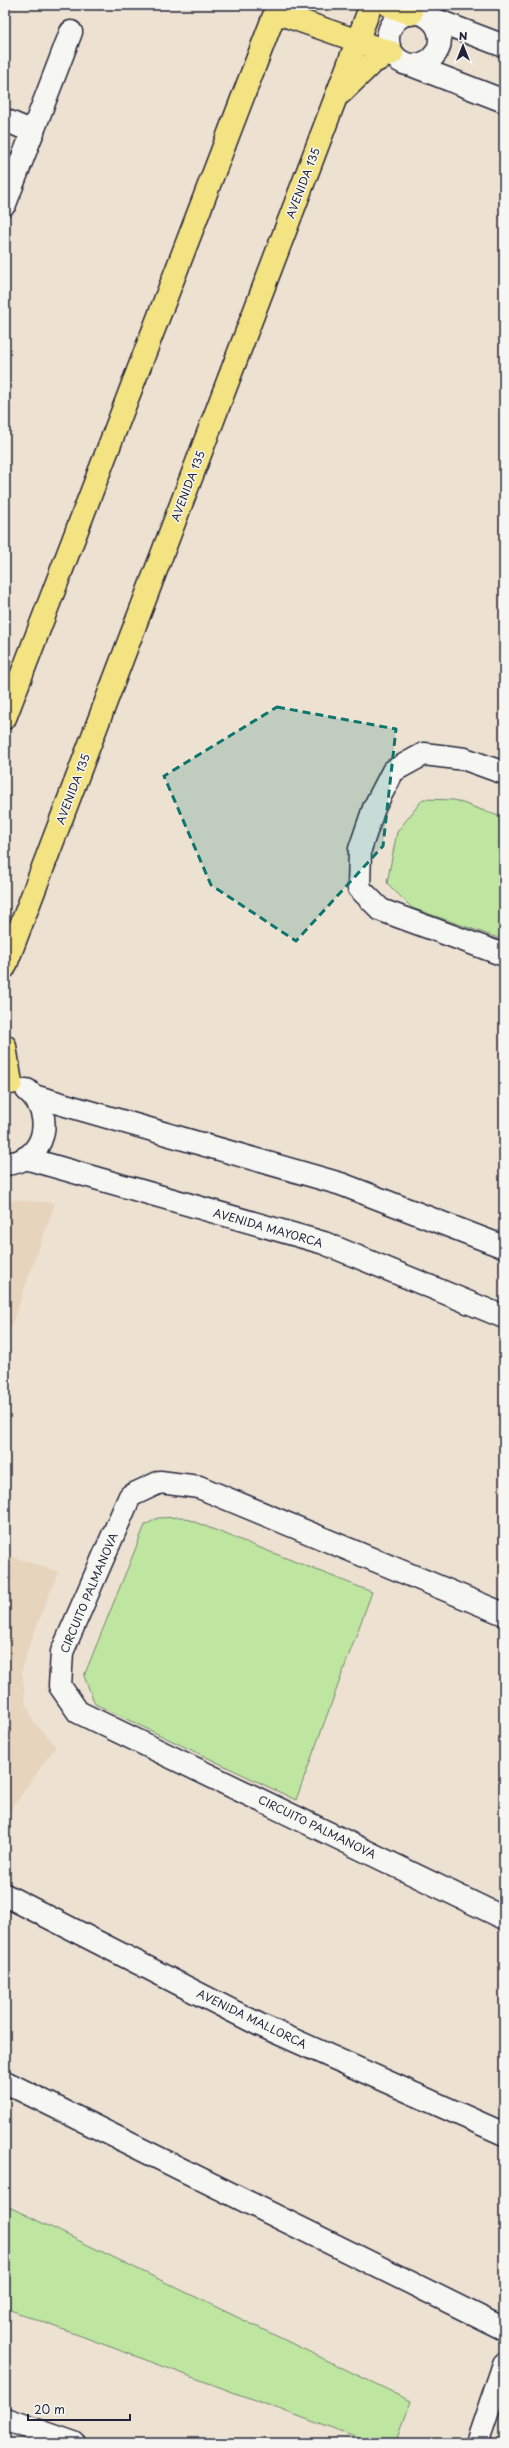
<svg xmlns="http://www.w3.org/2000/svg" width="509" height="2448" font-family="'Playpen Sans',sans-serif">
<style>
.built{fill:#e6d4bc}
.green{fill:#bfe6a1;stroke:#70846e}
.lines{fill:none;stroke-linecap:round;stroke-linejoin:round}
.street-casing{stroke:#22223b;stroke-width:25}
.secondary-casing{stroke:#22223b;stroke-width:25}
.primary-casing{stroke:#22223b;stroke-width:25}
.street{stroke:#f6f6f2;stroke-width:22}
.secondary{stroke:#f6f6f2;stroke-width:22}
.primary{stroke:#f4e382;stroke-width:22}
.marked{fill:#0f766e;fill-opacity:0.2;stroke:#0f766e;stroke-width:3;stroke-dasharray:8 5;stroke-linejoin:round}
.labels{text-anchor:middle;stroke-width:3;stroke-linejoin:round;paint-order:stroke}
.street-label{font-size:11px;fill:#22223b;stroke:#f6f6f2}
</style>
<rect width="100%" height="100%" fill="#ede2d2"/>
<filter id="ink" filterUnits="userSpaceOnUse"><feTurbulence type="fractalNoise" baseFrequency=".025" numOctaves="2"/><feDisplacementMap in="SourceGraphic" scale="8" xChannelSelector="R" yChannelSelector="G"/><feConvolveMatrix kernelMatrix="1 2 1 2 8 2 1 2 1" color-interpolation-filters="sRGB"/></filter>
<g filter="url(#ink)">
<g class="built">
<polygon points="14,1200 55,1203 5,1343 5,1204"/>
<polygon points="5,1554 58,1572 27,1651 22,1671 26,1705 34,1722 56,1746 5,1818"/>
</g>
<g class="green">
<polygon points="423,799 454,800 504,818 504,940 412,908 387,883 397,832"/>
<polygon points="182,1517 372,1592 296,1800 95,1704 84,1676 145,1525 158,1518"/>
<polygon points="5,2205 411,2401 396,2443 371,2443 5,2308"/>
</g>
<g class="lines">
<defs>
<g id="street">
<polyline points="5,120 33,132"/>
<polyline points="5,204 71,32"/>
<polyline points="504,773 465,759 424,754 393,771 374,808 360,849 359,888 381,910 504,955"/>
<polyline points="504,1614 199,1487 160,1482 130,1496 62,1652 60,1686 78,1712 504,1918"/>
<polyline points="5,2082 504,2329"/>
<polyline points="5,2419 74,2443"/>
<polyline points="477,2443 504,2364"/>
</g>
<g id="secondary">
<circle cx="414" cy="39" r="26"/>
<polyline points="428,17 504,46"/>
<polyline points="414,66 504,101"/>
<polyline points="34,1096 341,1184 504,1247"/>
<polyline points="25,1158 324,1243 504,1317"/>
<path d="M5,1164C46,1162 56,1114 27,1090"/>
<polyline points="5,1895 260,2025 504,2134"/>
</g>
<g id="primary">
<polyline points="388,5 411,14 410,5"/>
<polyline points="275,12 392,53"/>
<polyline points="341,93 372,63 392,53"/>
<polyline points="5,718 278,5"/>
<polyline points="5,967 371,5"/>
<polyline points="5,1046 11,1083"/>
</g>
</defs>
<use href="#street" class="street-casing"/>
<use href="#secondary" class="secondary-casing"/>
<use href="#primary" class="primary-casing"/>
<use href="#street" class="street"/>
<use href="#secondary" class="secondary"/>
<use href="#primary" class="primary"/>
</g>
</g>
<path class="marked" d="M277,707L396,729L383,846L296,941L211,885L164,776Z"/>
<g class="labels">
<g class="street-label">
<text transform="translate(303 183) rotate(-69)" y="4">AVENIDA 135</text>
<text transform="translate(188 486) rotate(-69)" y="4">AVENIDA 135</text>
<text transform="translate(73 789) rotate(-69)" y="4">AVENIDA 135</text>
<text transform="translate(268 1228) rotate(16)" y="4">AVENIDA MAYORCA</text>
<text transform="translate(89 1593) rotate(-67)" y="4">CIRCUITO PALMANOVA</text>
<text transform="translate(317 1827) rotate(26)" y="4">CIRCUITO PALMANOVA</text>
<text transform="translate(252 2019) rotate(26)" y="4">AVENIDA MALLORCA</text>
</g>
</g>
<rect width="509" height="2448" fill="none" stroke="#f6f6f2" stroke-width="20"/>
<rect x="10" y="10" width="489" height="2428" fill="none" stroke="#22223b" stroke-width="1.5" filter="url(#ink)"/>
<g transform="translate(463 46)" stroke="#f6f6f2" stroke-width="3" paint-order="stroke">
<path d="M0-3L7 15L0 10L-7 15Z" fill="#22223b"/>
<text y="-6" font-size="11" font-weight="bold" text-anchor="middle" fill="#22223b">N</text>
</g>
<path d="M28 2414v6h102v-6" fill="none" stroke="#22223b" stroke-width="2"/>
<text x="34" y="2414" font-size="12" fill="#22223b" stroke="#f6f6f2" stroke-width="3" paint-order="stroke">20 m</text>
</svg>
